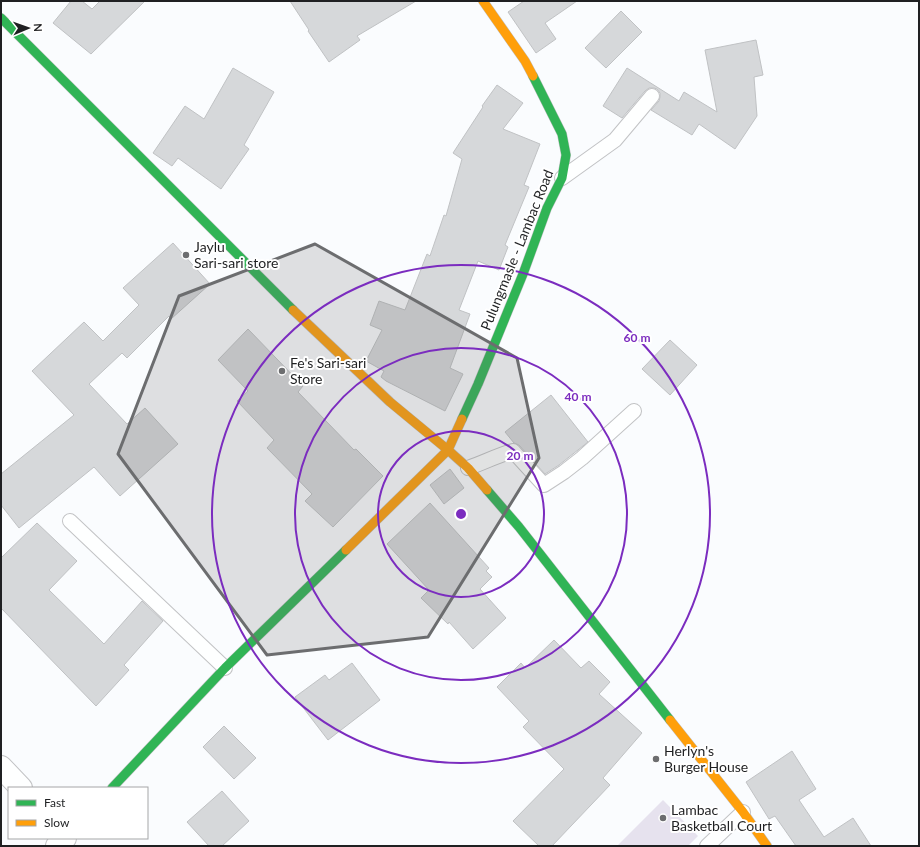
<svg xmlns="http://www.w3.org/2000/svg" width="920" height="847" font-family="Lato,sans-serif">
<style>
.green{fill:#e6e2ee}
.building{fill:#d6d8da;stroke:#c0c2c4}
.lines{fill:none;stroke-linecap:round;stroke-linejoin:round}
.lane-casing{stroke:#c2c3c5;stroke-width:16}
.street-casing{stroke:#c2c3c5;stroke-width:24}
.fast-casing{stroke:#c2c3c5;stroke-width:10}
.slow-casing{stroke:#c2c3c5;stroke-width:10}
.lane{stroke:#feffff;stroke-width:14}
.street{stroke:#feffff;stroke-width:22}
.fast{stroke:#30b455;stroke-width:9}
.slow{stroke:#ff9f0a;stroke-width:9}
.marked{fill:#6c6d6f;fill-opacity:0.2;stroke:#6c6d6f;stroke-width:3;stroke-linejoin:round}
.ring{fill:none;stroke:#7b2cbf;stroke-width:2}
.poi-dot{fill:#6c6d6f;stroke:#fff;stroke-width:1.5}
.labels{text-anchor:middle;stroke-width:4;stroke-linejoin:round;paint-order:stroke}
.poi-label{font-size:14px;fill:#1f2022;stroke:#fff;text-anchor:start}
.street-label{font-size:14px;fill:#1f2022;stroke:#fff}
.centre{fill:#7b2cbf;stroke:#fff;stroke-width:2}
.ring-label{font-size:12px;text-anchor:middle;font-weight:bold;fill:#7b2cbf;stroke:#fff;stroke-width:4;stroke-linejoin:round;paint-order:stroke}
</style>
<rect width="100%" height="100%" fill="#fafcfe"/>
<polygon class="green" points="663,800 698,836 688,846 617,846"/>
<g class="building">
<polygon points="71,1 82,1 92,9 100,1 145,1 91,54 53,23"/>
<polygon points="290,1 416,1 357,36 360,40 329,62 308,31 309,30"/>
<polygon points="524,1 577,1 545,23 556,39 536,53 508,12"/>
<polygon points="621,11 642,32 606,68 585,48"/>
<polygon points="756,40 763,75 754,77 757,116 735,149 699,124 692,135 651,110 659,101 660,97 660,93 657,89 654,88 649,88 645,91 622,118 603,106 627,68 679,101 684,92 717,112 705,50"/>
<polygon points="233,68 274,92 244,145 249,149 221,189 178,158 172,166 153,153 185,106 204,119"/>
<polygon points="497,85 523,103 503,129 540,144 524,185 529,187 505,245 508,247 499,270 478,261 459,310 470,314 450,368 463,374 445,411 386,381 381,377 384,371 366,361 382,330 370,325 379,301 405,310 427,254 430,256 444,215 446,216 462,159 453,153 483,107 482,106"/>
<polygon points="173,243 210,284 171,319 169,316 127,358 122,353 89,384 127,424 145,408 178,444 120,496 94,467 19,528 1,505 1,474 74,415 32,371 84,322 103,341 139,305 123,288"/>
<polygon points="248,329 303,386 298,392 354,450 356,449 383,476 333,527 305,501 312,494 267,448 274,440 237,401 248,391 218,360"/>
<polygon points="670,340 697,365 670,395 642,369"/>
<polygon points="551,395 588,442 559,465 545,474 519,445 514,443 505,432"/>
<polygon points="450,469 464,488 444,504 430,485"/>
<polygon points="430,503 489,568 486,571 492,577 480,589 506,618 473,649 449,622 448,624 421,598 429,590 387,544"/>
<polygon points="37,523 77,561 49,590 104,644 142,601 163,621 124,665 129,670 96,706 1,608 1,558"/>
<polygon points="554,640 581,668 589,661 610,682 599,694 642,733 603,778 610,785 552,846 539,846 513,821 564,769 523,727 529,721 497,687 521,663 525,668"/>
<polygon points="352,663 380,700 328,740 295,697 325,675 329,680"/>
<polygon points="224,726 256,758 234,779 203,747"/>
<polygon points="792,751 816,789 799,800 824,837 853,818 871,846 796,846 775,816 769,819 746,782"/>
<polygon points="222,791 249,821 222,846 209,846 187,822"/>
</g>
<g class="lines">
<defs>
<g id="lane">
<polyline points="562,178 615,140 652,96"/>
<path d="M468,468C483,463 498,455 513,451L544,485L564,472L582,458L634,411"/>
<polyline points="70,521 225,668"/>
<polyline points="707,846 743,812"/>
</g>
<g id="street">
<polyline points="1,767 21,788"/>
<polyline points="57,846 65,838"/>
</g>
<g id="fast">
<polyline points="1,18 293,310"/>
<polyline points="462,419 478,384 523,274 547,208 562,178 566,155 562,134 533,76"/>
<polyline points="487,490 519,527 670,720"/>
<polyline points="112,788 225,668 346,550"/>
</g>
<g id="slow">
<polyline points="483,1 525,61 533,76"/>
<polyline points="293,310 390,402 448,450 468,468 487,490"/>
<polyline points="346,550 448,450 462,419"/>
<polyline points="670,720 743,812 767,846"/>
</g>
</defs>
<use href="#lane" class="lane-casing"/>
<use href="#street" class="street-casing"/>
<use href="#fast" class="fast-casing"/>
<use href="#slow" class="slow-casing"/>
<use href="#lane" class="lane"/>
<use href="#street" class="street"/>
<use href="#fast" class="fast"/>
<use href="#slow" class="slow"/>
</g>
<path class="marked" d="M315,244L517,358L539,458L428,637L267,655L118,454L179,296Z"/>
<g class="ring">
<circle cx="461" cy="514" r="83"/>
<circle cx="461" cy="514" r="166"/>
<circle cx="461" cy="514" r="249"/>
</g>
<g class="poi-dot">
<circle cx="186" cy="255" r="4"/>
<circle cx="282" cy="371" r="4"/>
<circle cx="656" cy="759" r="4"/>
<circle cx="663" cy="818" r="4"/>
</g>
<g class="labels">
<g class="poi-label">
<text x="194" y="252">Jaylu<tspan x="194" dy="16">Sari-sari store</tspan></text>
<text x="290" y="368">Fe's Sari-sari<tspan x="290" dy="16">Store</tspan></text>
<text x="664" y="756">Herlyn's<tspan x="664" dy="16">Burger House</tspan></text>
<text x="671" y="815">Lambac<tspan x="671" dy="16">Basketball Court</tspan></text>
</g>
<g class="street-label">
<text transform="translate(517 250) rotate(-68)" y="5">Pulungmasle - Lambac Road</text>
</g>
</g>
<circle cx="461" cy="514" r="6" class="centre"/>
<g class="ring-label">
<text x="637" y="342">60 m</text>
<text x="578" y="401">40 m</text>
<text x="520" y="460">20 m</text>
</g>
<rect width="920" height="847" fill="none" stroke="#1f2022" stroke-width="4"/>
<rect x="8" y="787" width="140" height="52" fill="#ffffff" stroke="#a5a6a7"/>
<rect x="16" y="800" width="20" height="6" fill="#30b455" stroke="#a5a6a7"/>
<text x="44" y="807" font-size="12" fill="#1f2022">Fast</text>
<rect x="16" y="820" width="20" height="6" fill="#ff9f0a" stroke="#a5a6a7"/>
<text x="44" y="827" font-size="12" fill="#1f2022">Slow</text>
<g transform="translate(28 28) rotate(88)" stroke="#ffffff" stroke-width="3" paint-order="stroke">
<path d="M0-3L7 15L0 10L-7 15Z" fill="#1f2022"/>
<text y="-6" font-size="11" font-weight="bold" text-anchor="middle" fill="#1f2022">N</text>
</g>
</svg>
